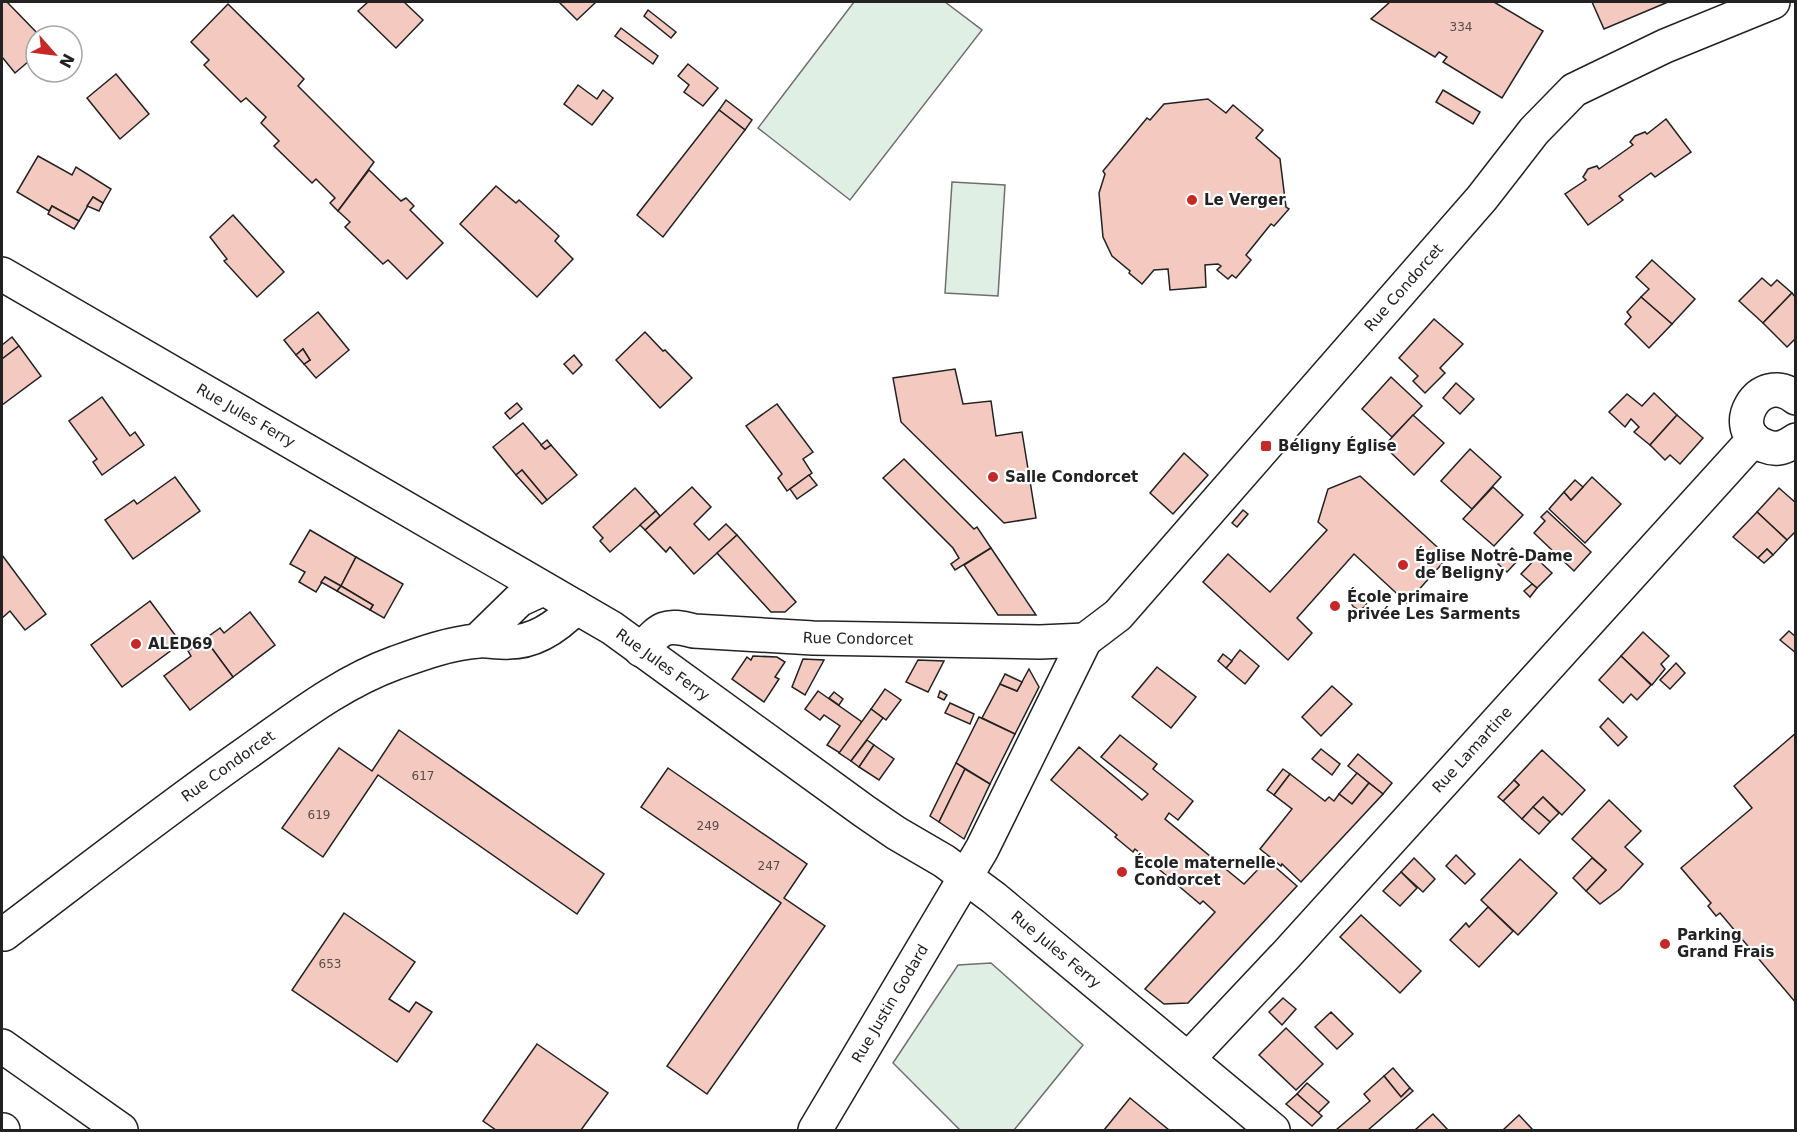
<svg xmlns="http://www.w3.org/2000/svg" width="1797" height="1132" font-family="'DejaVu Sans',sans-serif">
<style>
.green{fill:#e0efe3;stroke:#6f6f6f;stroke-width:1.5}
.building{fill:#f3c9c0;stroke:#222;stroke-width:1.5}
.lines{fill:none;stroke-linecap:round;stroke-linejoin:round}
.minor-casing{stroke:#222;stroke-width:36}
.highway-casing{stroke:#222;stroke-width:36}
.minor{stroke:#fff;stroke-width:33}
.highway{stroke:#fff;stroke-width:33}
.poi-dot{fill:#c62828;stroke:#fff;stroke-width:2}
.labels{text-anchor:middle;stroke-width:4.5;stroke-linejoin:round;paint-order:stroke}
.number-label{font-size:12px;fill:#564c4a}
.poi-label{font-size:15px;font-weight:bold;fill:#222;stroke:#fff;text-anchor:start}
.street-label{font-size:15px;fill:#222;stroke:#fff}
</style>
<rect width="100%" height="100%" fill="#fff"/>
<g class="green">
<polygon points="854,2 945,2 982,30 850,200 758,128"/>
<polygon points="952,182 1005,185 998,296 945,293"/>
<polygon points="991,963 1083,1045 1014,1130 960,1130 893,1063 958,965"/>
</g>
<g class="building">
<polygon points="2,2 7,2 40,36 36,36 36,55 15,73 2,57"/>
<polygon points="368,2 404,2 423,20 396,48 358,11"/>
<polygon points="559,2 596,2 577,20"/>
<polygon points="1390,2 1494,2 1543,31 1502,98 1443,62 1447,57 1439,52 1435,57 1371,19"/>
<polygon points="1592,2 1668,2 1604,29"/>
<polygon points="228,4 304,79 298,86 374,162 338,211 330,203 335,198 316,179 312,183 274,146 279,141 261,123 266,117 246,98 241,102 204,65 209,60 191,42"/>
<polygon points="648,10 676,32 671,38 644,16"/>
<polygon points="621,28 658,56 653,64 615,36"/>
<polygon points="688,64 718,88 703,106 684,92 689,85 678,76"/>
<polygon points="116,74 149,114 120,139 87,98"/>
<polygon points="578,85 597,99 603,90 613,98 592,125 564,104"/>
<polygon points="1443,90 1480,112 1473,124 1436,102"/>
<polygon points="1208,99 1226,113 1233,105 1263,130 1256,138 1280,159 1286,207 1289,209 1274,226 1271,224 1246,255 1251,260 1236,278 1232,275 1228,279 1217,270 1221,266 1218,264 1205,265 1206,287 1170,290 1168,269 1154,270 1142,284 1129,273 1130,271 1112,256 1103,237 1099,193 1105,174 1103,171 1147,118 1150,120 1164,104"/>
<polygon points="726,100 752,120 745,130 719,110"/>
<polygon points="719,110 745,130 663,237 637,215"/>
<polygon points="1666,119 1691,152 1655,177 1651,173 1619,196 1623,200 1588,225 1565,194 1586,180 1583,177 1588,169 1597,166 1599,169 1633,145 1630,142 1635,136 1645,132 1647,134"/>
<polygon points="38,156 72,175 76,167 111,189 103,203 93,197 79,221 52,206 49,211 17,192"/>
<polygon points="369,170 401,201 406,198 414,206 410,210 443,243 407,279 388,260 383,264 345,227 350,222 338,211"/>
<polygon points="496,186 516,203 519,200 559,236 555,241 573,259 537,297 460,224"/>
<polygon points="93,197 103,203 99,211 87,206"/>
<polygon points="52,206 79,221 74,229 48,214"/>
<polygon points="233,215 284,272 257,297 224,261 227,259 210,237"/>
<polygon points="1652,260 1695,299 1672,324 1641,297 1649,289 1636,277"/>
<polygon points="1762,278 1771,286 1777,280 1792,293 1763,323 1739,301"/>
<polygon points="1792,293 1796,298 1796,338 1787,347 1763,323"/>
<polygon points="1641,297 1672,324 1649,348 1625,324 1631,317 1627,312"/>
<polygon points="318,312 349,350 316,378 304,364 310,360 303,349 296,355 284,340"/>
<polygon points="1434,319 1463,344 1440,368 1445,373 1425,393 1413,381 1418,376 1399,358"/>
<polygon points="645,332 663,351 665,350 692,378 660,408 616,360"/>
<polygon points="12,337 19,346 2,359 2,345"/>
<polygon points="19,346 41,376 2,405 2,359"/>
<polygon points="303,349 310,360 304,364 296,355"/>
<polygon points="574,355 582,365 573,374 564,364"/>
<polygon points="955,369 963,404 991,401 996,436 1022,432 1036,518 1004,523 901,422 893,378"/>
<polygon points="1391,377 1422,406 1392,437 1362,409"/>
<polygon points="1456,383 1474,399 1460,414 1443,398"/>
<polygon points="1654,393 1677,415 1650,445 1634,432 1639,427 1631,419 1625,427 1609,412 1627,394 1642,406"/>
<polygon points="102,397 130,436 135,432 144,445 102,475 93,462 97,459 69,421"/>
<polygon points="517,403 522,409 510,419 505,413"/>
<polygon points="777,404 813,452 803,459 812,473 787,491 778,478 782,474 746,426"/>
<polygon points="1413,415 1444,443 1414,475 1384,446"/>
<polygon points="1677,415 1703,438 1680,464 1670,455 1665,460 1650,445"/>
<polygon points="523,423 545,449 551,445 577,475 547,500 522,470 516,475 493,447"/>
<polygon points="547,440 551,445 545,449 541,445"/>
<polygon points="1470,449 1501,477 1472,509 1441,481"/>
<polygon points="1184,453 1208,475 1173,514 1150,493"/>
<polygon points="904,459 974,529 977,527 991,548 955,570 951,564 959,558 953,548 883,478"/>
<polygon points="522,470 547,500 542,504 516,475"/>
<polygon points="809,475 817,485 797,499 790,489"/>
<polygon points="1360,476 1448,557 1407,603 1354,554 1297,618 1312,633 1288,660 1203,582 1228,554 1270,592 1327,530 1318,522 1328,489"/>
<polygon points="175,477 200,511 133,559 105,520 134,500 137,504"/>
<polygon points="1592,477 1621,504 1585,543 1549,509 1564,492 1571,500"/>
<polygon points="1575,480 1583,487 1571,500 1564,492"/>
<polygon points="692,487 711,507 694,524 709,540 726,524 737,535 694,574 670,547 666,552 645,530"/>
<polygon points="1493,487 1523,515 1494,546 1463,519"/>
<polygon points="635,488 656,511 610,552 600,541 603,538 593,527"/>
<polygon points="1779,488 1796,503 1796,531 1787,540 1757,512"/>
<polygon points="1243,510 1248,514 1237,527 1232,523"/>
<polygon points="656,511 660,516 645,530 640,525"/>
<polygon points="1547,511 1591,552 1574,571 1534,533 1545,521 1541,517"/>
<polygon points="1757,512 1787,540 1773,555 1767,549 1758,558 1733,537"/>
<polygon points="310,530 356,557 341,586 325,577 316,592 299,582 305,572 290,564"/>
<polygon points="737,535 796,602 785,612 771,612 717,553"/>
<polygon points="991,548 1036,615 998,615 964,565"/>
<polygon points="1512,548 1521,557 1507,572 1498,564"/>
<polygon points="1767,549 1773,555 1764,563 1758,558"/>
<polygon points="2,555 46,614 25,630 10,611 2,618"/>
<polygon points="356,557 403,584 384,618 370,610 373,605 341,586"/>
<polygon points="1536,558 1552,573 1537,588 1521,574"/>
<polygon points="325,577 341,586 337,591 321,582"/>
<polygon points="1532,584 1537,588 1530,597 1524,591"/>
<polygon points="341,586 373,605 370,610 337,591"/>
<circle cx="1359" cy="601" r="8"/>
<polygon points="150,601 181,643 122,687 91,645"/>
<polygon points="250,612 275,645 233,677 205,639 220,628 224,633"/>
<polygon points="1789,631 1796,637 1796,653 1780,640"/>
<polygon points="1643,632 1669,656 1661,664 1665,669 1652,685 1621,656"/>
<polygon points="205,639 233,677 190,710 164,676 191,656 188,651"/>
<polygon points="1240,650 1259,666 1245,684 1226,668"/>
<polygon points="1223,654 1232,661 1226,668 1218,661"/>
<polygon points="753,656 777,657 785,662 775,677 779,679 764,702 732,679 747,657 751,660"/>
<polygon points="1621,656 1651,685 1637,700 1631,694 1623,703 1599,680"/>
<polygon points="803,659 824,660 805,695 792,687"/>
<polygon points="918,660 944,661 928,692 906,682"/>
<polygon points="1676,663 1685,673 1670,689 1660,680"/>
<polygon points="1157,667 1196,697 1171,728 1132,697"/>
<polygon points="1029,669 1039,687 1015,734 982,718 1000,684 1017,691"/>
<polygon points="1005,674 1022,682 1017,691 1000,684"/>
<polygon points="1332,686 1352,704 1321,736 1302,717"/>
<polygon points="885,689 901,700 886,720 871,709"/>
<polygon points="818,691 862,722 840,753 827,745 840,726 824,715 820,720 805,709"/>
<polygon points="940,691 947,695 944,700 938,697"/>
<polygon points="834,692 843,699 839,705 829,698"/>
<polygon points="950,703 974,714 970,724 945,713"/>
<polygon points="871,709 883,718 851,761 839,753"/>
<polygon points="979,717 1015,734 990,784 956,763"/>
<polygon points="1608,718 1627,737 1618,746 1600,727"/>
<polygon points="399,730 604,874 577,914 378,775 323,857 282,828 339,748 372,771"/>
<polygon points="1796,733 1796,1003 1720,913 1716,916 1708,906 1711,903 1681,868 1752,808 1734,786"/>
<polygon points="1120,735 1157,764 1153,769 1193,801 1178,820 1169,813 1165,819 1244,884 1267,860 1297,886 1188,1003 1164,1004 1145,989 1215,912 1203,901 1200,904 1135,849 1133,852 1115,837 1117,835 1051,780 1079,747 1142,800 1148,794 1101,757"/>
<polygon points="867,740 874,745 859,767 851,761"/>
<polygon points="874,745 894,759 879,780 859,767"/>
<polygon points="1321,749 1340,764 1332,775 1312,759"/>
<polygon points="1542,750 1585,790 1562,815 1543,797 1522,819 1503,801 1519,785 1514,780"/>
<polygon points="1358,754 1392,783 1383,794 1348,766"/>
<polygon points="956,763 965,769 939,822 930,816"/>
<polygon points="668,768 807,864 784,898 825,926 707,1094 667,1066 781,903 641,807"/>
<polygon points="965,769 990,784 964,839 939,822"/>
<polygon points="1283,769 1290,774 1274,795 1267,790"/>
<polygon points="1357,773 1369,783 1352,804 1339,794"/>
<polygon points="1290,774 1325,801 1329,797 1334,801 1339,794 1352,804 1369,783 1383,794 1301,882 1282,864 1281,866 1260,849 1292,809 1274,795"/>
<polygon points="1514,780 1519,785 1503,801 1498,797"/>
<polygon points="1543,797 1559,813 1550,822 1533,807"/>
<polygon points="1609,800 1641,831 1625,847 1643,864 1620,889 1600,904 1586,891 1606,870 1572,839"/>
<polygon points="1533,807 1550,822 1539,834 1522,819"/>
<polygon points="1456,855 1475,874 1465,884 1446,866"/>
<polygon points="1414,858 1435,879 1423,892 1401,872"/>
<polygon points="1592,858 1606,870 1586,891 1573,878"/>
<polygon points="1520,859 1557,893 1518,935 1481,900"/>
<polygon points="1401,872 1417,888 1400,906 1383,891"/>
<polygon points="1488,907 1513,931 1479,967 1450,940 1466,923 1469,927"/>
<polygon points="344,913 415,962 389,999 409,1012 416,1002 432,1012 397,1062 292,990"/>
<polygon points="1361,915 1421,971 1400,993 1340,937"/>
<polygon points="1283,998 1296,1009 1282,1025 1269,1012"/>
<polygon points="1331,1012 1353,1034 1337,1049 1315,1027"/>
<polygon points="1286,1028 1323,1064 1296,1090 1259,1055"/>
<polygon points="537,1044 608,1093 581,1130 496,1130 483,1121"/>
<polygon points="1393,1068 1410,1088 1401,1097 1384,1076"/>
<polygon points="1384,1076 1401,1097 1410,1088 1413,1091 1368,1130 1336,1130 1370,1101 1364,1094"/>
<polygon points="1307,1083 1329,1102 1318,1113 1297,1094"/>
<polygon points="1297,1094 1322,1116 1312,1126 1286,1104"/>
<polygon points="1130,1098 1169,1130 1104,1130"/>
<polygon points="1433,1114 1448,1130 1415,1130"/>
<polygon points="1519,1115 1533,1130 1503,1130"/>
</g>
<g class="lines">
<defs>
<g id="minor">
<path id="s1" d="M2,274L612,628L864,811L896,833L944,861L994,898L1273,1130"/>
<path d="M1796,398C1759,368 1724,431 1765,446C1777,451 1786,447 1796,440"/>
<polyline points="477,641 519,600 543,589"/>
<path id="s2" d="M641,650C661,628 664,623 694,631L813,638L1040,642L1085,640"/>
<path id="s3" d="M4,934C85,873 165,810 248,752C295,719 340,683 395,663C420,654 450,643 478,641C488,640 499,643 509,642C536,642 558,626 576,607"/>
<path id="s4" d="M1188,1059L1286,955L1754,439"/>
<path id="s5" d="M815,1130L982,849L1085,640L1118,615L1482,198L1534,131L1574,90L1665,46L1773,2"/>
</g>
<g id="highway">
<polyline points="2,1046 121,1130"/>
<polyline points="2,1130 3,1130"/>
</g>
</defs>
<use href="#minor" class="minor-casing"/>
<use href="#highway" class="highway-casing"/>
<use href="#minor" class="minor"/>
<use href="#highway" class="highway"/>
</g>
<g class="poi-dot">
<circle cx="1192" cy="200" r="6"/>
<rect x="1260" y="440" width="12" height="12" rx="3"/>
<circle cx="993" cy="477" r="6"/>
<circle cx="1403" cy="565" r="6"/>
<circle cx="1335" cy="606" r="6"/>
<circle cx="136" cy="644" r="6"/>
<circle cx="1122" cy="872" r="6"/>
<circle cx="1665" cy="944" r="6"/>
</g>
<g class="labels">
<g class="number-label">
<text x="1461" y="31">334</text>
<text x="423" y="780">617</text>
<text x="319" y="819">619</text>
<text x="708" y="830">249</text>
<text x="769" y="870">247</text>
<text x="330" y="968">653</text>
</g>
<g class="poi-label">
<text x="1204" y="205">Le Verger</text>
<text x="1278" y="451">Béligny Église</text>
<text x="1005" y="482">Salle Condorcet</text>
<text x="1415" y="561">Église Notre-Dame<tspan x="1415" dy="17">de Beligny</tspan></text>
<text x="1347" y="602">École primaire<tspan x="1347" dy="17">privée Les Sarments</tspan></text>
<text x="148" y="649">ALED69</text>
<text x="1134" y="868">École maternelle<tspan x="1134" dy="17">Condorcet</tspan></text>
<text x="1677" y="940">Parking<tspan x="1677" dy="17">Grand Frais</tspan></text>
</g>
<g class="street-label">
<text dy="5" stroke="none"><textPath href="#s5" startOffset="1036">Rue Condorcet</textPath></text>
<text dy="5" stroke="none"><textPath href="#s1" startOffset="282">Rue Jules Ferry</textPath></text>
<text dy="5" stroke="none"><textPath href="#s2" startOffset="226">Rue Condorcet</textPath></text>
<text dy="5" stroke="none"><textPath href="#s1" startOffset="768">Rue Jules Ferry</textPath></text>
<text dy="5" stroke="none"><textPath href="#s4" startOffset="420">Rue Lamartine</textPath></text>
<text dy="5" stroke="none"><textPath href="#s3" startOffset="280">Rue Condorcet</textPath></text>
<text dy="5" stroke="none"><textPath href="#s1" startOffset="1254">Rue Jules Ferry</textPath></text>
<text dy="5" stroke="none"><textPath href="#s5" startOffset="147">Rue Justin Godard</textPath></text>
</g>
</g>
<rect width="1797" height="1132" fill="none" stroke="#222222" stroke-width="6"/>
<g transform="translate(54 54) rotate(118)"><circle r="28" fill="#ffffff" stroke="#a7a7a7" stroke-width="1.5"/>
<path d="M0-4.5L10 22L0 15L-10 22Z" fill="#c62828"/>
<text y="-9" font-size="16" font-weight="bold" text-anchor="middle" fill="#222222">N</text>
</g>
</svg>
